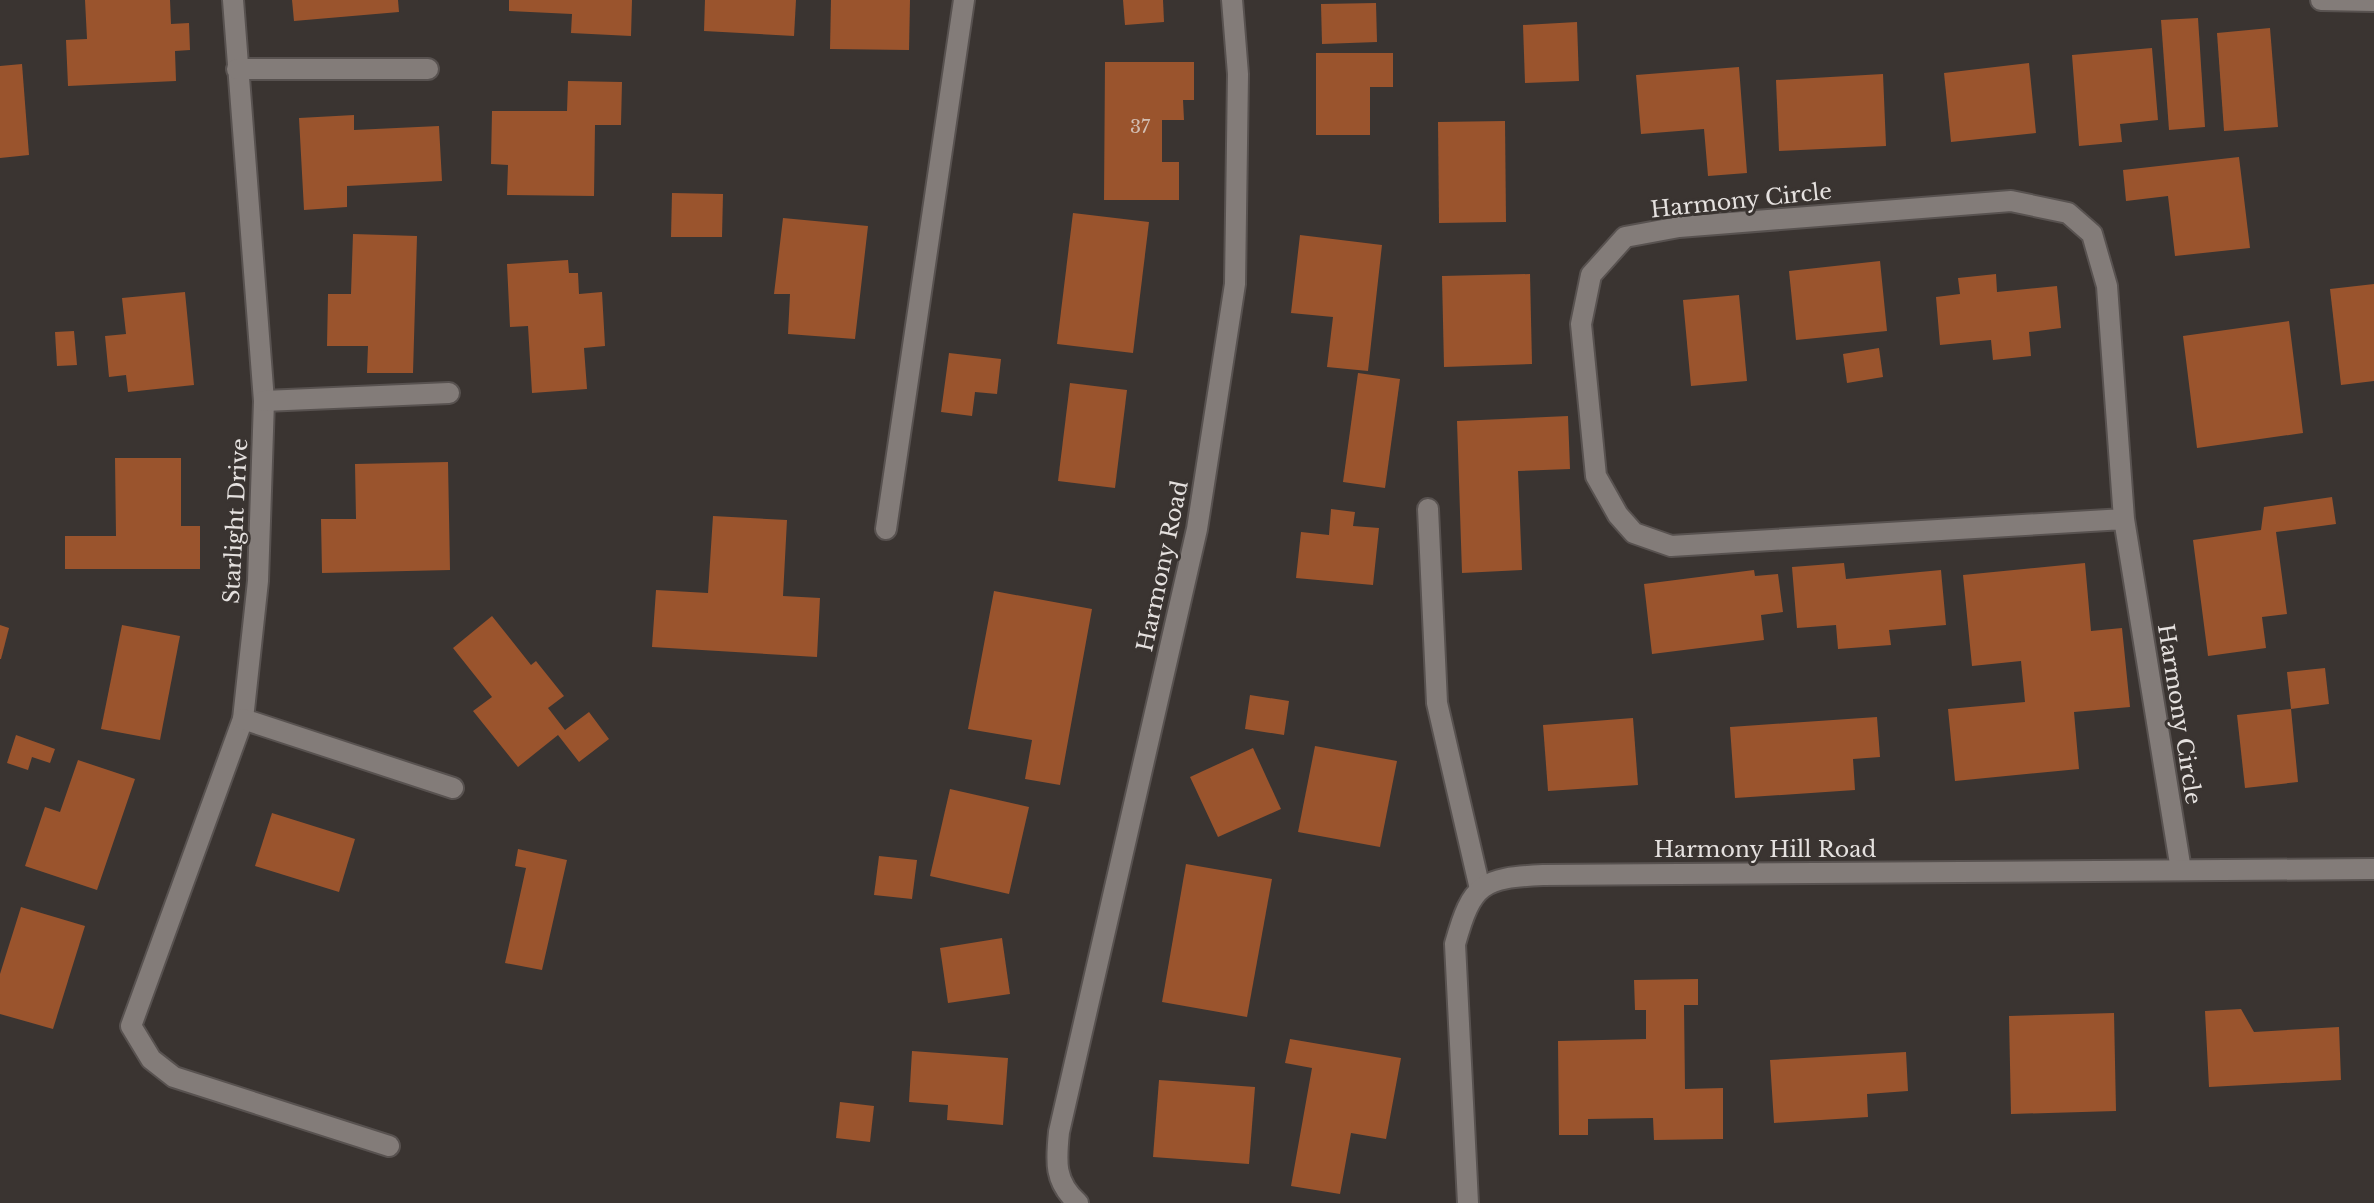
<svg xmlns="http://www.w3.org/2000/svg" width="2374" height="1203" font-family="'Libre Baskerville',serif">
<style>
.building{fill:#9a542d}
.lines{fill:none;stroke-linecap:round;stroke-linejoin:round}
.street-casing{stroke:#585250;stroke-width:24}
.street{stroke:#837c79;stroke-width:20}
.labels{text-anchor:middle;stroke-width:6;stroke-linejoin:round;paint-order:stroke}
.number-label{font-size:18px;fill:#d2beb2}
.street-label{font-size:22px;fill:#e5e1df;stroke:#3a3431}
</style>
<rect width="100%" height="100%" fill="#3a3431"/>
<g class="building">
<polygon points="85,0 170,0 171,24 189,23 190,50 175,51 176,81 68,86 66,40 87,39"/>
<polygon points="292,0 398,0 399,12 294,21"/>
<polygon points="509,0 632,0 631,36 571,33 572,14 509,11"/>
<polygon points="705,0 796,0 794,36 704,31"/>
<polygon points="831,0 910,0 909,50 830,49"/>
<polygon points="1123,0 1163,0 1164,22 1125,25"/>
<polygon points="1376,3 1377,42 1322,44 1321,4"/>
<polygon points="2198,18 2205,127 2169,130 2161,20"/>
<polygon points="1577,22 1579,81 1525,83 1523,25"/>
<polygon points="2270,28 2278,127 2224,131 2217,33"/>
<polygon points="2152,48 2158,120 2120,124 2122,142 2079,146 2072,55"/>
<polygon points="1316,53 1393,53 1393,87 1370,87 1370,135 1316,135"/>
<polygon points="1105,62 1194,62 1194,100 1183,100 1184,120 1162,120 1162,162 1179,162 1179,200 1104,200"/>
<polygon points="2029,63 2036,133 1951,142 1944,73"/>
<polygon points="22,64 29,155 0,158 0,66"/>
<polygon points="1739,67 1747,173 1708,176 1704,129 1641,134 1636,75"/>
<polygon points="1883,74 1886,146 1779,151 1776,80"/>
<polygon points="568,81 622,82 621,125 595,125 594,196 507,195 508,165 491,164 492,111 567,111"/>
<polygon points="354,115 354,130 439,126 442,181 347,186 347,207 304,210 299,118"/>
<polygon points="1505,121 1506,222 1439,223 1438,122"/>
<polygon points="2239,157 2250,248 2175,256 2168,196 2126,201 2123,170"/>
<polygon points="672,193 723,194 722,237 671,237"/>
<polygon points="1073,213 1149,222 1133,353 1057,344"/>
<polygon points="783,218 868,226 855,339 788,334 790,294 774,294"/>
<polygon points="353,234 417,236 413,373 367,373 368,346 327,346 328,294 351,294"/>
<polygon points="1300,235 1382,245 1368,371 1327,367 1333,317 1291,313"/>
<polygon points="568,260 569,273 578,273 579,294 602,292 605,346 584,348 587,389 532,393 528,326 510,327 507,264"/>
<polygon points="1880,261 1887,331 1796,340 1789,271"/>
<polygon points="1530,274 1532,364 1444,367 1442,276"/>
<polygon points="1996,274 1997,292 2057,286 2061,328 2029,332 2031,356 1993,360 1991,340 1940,345 1936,297 1960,294 1958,278"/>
<polygon points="2374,284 2374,381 2341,385 2330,289"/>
<polygon points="185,292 194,385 128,392 126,375 109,377 105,336 126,334 122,298"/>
<polygon points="1739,295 1747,381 1691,386 1683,300"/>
<polygon points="2289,321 2303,433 2197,448 2183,336"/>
<polygon points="74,331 77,365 57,366 55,332"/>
<polygon points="1879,348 1883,377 1847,383 1843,354"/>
<polygon points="949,353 1001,359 997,394 975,392 972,416 941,412"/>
<polygon points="1358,373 1400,379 1385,488 1343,482"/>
<polygon points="1070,383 1127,390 1115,488 1058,481"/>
<polygon points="1568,416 1570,469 1518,471 1522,570 1462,573 1457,421"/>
<polygon points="115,458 181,458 181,526 200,526 200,569 65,569 65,536 116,536"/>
<polygon points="448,462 450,570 322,573 321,519 356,519 355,464"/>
<polygon points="2332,497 2336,524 2276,532 2287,614 2262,617 2266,648 2208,656 2193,540 2261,530 2264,507"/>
<polygon points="1331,509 1355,512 1353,526 1379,528 1373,585 1296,578 1301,532 1329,535"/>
<polygon points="713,516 787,520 783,596 820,598 817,657 652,647 656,590 708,593"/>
<polygon points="1844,563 1846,579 1941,570 1946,625 1889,630 1891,645 1838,649 1836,625 1797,628 1792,567"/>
<polygon points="2085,563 2091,631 2122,628 2130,707 2074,712 2079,769 1955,781 1948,709 2025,702 2021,661 1972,666 1963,575"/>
<polygon points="1754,570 1755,576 1778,574 1783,612 1761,615 1764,640 1652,654 1644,584"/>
<polygon points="994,591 1092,609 1060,785 1025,779 1032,740 968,729"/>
<polygon points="492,616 531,665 536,661 564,696 548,708 565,730 589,712 609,739 579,762 558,735 518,767 473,711 492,697 453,648"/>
<polygon points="0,625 9,628 1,659 0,659"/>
<polygon points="122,625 180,636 160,740 101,729"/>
<polygon points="2325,668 2329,704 2291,709 2287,672"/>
<polygon points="1250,695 1289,701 1284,735 1245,729"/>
<polygon points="2291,709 2298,782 2245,788 2237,715"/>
<polygon points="1877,717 1880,757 1853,759 1855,790 1735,798 1730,727"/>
<polygon points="1633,718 1638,785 1548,791 1543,725"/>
<polygon points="16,735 55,749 50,763 32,757 28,770 7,763"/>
<polygon points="1315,746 1397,761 1380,847 1298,832"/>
<polygon points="1253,748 1281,809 1218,837 1190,777"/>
<polygon points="78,760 135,779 97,890 25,866 45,807 60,812"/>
<polygon points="950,789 1029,807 1009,894 930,876"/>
<polygon points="272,813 355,839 339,892 255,866"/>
<polygon points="518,849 567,860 542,970 505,963 526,868 515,866"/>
<polygon points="879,856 917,860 912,899 874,895"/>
<polygon points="1186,864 1272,879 1247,1017 1162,1002"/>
<polygon points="21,907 85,926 53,1029 0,1014 0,974"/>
<polygon points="1002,938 1010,994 948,1003 940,948"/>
<polygon points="1698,979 1698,1005 1684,1005 1685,1089 1723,1088 1723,1139 1654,1140 1653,1118 1588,1119 1588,1135 1559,1135 1558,1041 1646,1039 1646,1010 1635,1010 1634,980"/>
<polygon points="2241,1009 2254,1032 2339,1027 2341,1080 2209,1087 2205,1011"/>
<polygon points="2114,1013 2116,1111 2011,1114 2009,1016"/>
<polygon points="1290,1039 1401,1058 1386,1139 1351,1133 1340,1194 1291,1186 1312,1068 1285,1063"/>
<polygon points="912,1051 1008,1058 1003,1125 947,1120 948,1105 909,1102"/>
<polygon points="1906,1052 1908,1091 1867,1094 1868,1117 1774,1123 1770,1060"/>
<polygon points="1159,1080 1255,1087 1249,1164 1153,1157"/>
<polygon points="840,1102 874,1106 870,1142 836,1138"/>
</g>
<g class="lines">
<defs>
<g id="street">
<polyline points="233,0 264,401 258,581 243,719 131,1026 151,1059 174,1077 389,1146"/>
<polyline points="2321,0 2374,1"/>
<polyline points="237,69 428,69"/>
<polyline points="264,401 449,393"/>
<polyline points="1428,509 1437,703 1480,889"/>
<polyline points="2124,519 1671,546 1634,533 1618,515 1596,476 1581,324 1591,275 1625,237 1679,227 2011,201 2068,213 2092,234 2107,286 2124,519 2181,870"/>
<polyline points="886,529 964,0"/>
<polyline points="243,719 453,788"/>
<path d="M1078,1203C1054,1182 1056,1161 1059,1132L1197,529L1235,284L1238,74L1232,0"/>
<path d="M1468,1203L1455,944C1472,883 1482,878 1543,875L2374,869"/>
</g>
</defs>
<use href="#street" class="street-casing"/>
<use href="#street" class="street"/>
</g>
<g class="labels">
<g class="number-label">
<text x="1140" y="133">37</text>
</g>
<g class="street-label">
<text transform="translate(1741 200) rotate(-6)" y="8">Harmony Circle</text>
<text transform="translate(235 521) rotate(-87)" y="8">Starlight Drive</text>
<text transform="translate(1162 566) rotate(-78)" y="8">Harmony Road</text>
<text transform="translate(2180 714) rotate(81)" y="8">Harmony Circle</text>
<text x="1765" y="857">Harmony Hill Road</text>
</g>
</g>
</svg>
